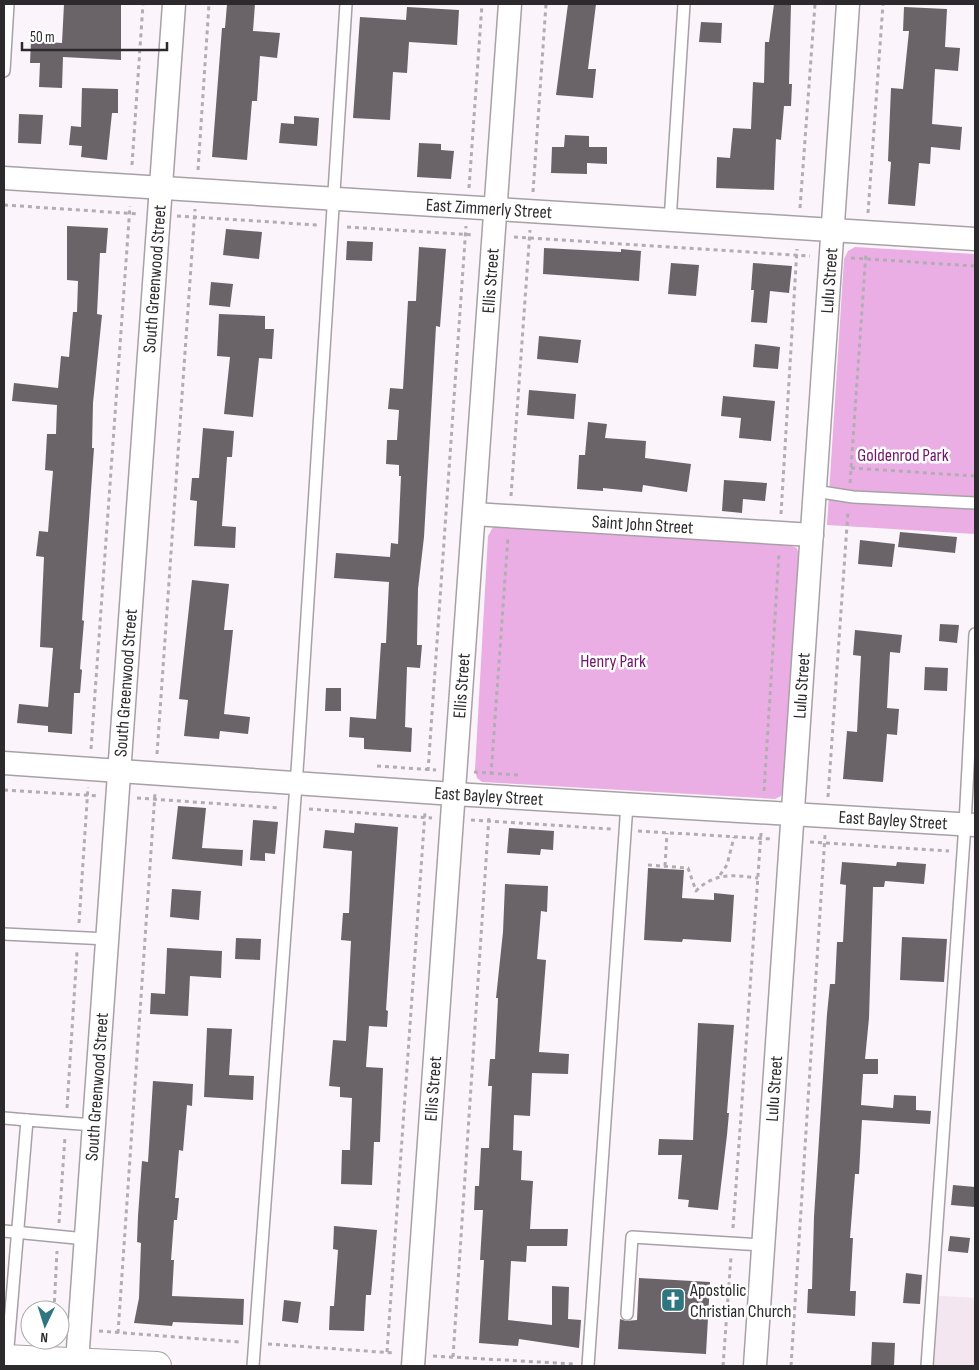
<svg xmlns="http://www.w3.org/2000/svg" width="979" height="1370" font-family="'Sofia Sans Condensed',sans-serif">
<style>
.built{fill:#f3e6f1}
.green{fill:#ebaee4}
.building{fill:#6a6469}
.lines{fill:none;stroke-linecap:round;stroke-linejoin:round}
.lane-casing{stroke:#a7a1a6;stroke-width:14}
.street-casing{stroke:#a7a1a6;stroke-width:25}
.secondary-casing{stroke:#a7a1a6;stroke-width:30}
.path{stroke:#b2adb2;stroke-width:3;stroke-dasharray:4 4;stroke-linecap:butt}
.lane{stroke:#fff;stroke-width:11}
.street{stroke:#fff;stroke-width:22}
.secondary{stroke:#fff;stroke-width:28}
.labels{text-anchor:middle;stroke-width:5;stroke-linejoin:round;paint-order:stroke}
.street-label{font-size:18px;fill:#2c2a2c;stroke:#fff}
.park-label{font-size:18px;fill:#6f136b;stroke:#fff}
.poi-label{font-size:18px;fill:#2c2a2c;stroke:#fff;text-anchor:start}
</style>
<rect width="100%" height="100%" fill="#fbf4fa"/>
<polygon class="built" points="928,1295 975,1298 975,1366 923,1366"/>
<g class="green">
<polygon points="855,247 975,254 975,534 827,525 844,259 848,251"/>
<polygon points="503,526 786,544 797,548 800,558 784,784 781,796 775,799 482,782 477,778 475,770 488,536 493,527"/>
</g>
<g class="building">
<polygon points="64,4 121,4 121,60 63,57 62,88 39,87 40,63 30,63 31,41 62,43"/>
<polygon points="227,4 255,4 253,31 280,33 277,58 260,56 257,101 252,101 247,160 212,157 222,28 225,28"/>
<polygon points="568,4 596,4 588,69 596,69 593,98 556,95"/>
<polygon points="774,4 791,4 789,84 792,84 791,106 784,106 781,140 776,139 774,190 716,188 717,157 730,158 733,128 751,129 753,82 764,83 765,42 769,42"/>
<polygon points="407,7 459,10 457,45 409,42 407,73 393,72 390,120 353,118 360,17 406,20"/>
<polygon points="904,7 947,9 945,47 960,48 958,71 935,69 932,124 962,127 960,150 931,147 930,164 919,163 915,206 888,204 891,162 888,161 891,88 903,89 909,31 903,31"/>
<polygon points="701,22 722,23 721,43 699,42"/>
<polygon points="82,88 118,89 118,113 112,113 107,160 81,157 82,146 69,145 71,126 81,127"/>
<polygon points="19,114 43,115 41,144 18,143"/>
<polygon points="294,116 319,118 317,146 279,143 281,123 294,124"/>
<polygon points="565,135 589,136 589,147 607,147 607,164 587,163 587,174 551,173 552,147 564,147"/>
<polygon points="419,143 441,144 441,150 454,151 451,179 417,177"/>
<polygon points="67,226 108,228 106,253 100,253 97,314 102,315 93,403 92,448 94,448 82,620 84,621 80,669 82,670 80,693 74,693 72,734 48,732 48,726 17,723 19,704 48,707 53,648 40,647 44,557 36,556 39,531 48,532 53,471 45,470 47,434 56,434 57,405 12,401 14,383 58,388 61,356 69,357 73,312 77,312 78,281 67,280"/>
<polygon points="226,229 262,232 259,259 223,255"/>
<polygon points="347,241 373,242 372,261 346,260"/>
<polygon points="419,247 446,249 440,327 436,326 424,537 418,589 417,645 422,645 420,668 407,667 405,727 412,728 411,752 364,749 364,738 349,737 350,717 376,719 381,643 386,643 389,582 334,578 336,553 390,557 391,543 398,544 401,476 399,476 399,465 386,464 387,440 397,440 399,410 388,409 390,388 403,389 408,301 416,301"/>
<polygon points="544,248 621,252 621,249 641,251 639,281 543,274"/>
<polygon points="671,263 699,265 696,296 668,294"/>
<polygon points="753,263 792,266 789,293 770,291 767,323 751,322 754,290 751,290"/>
<polygon points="211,282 233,284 230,307 209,305"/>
<polygon points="219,314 265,316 265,329 274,329 272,359 259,358 253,417 224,414 230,357 217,356"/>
<polygon points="539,336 581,340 578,363 537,359"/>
<polygon points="755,344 780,347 778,369 753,367"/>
<polygon points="529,390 576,394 574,419 527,415"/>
<polygon points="723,396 775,401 771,441 739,438 741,418 721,416"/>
<polygon points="588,422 607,424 605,438 646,441 645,458 691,464 687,492 643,485 642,492 603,488 603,491 577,489 579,455 585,455"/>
<polygon points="203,428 234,431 232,457 227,457 222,526 236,527 235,548 194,546 197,501 190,500 192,478 199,478"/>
<polygon points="724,480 767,483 765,501 743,499 742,513 722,511"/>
<polygon points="900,532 957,537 955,553 898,547"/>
<polygon points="860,540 895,544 892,567 858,564"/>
<polygon points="192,580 229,584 224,630 233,630 224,714 250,717 248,734 220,731 219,739 184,736 188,700 179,699"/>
<polygon points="940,624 959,625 957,643 939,641"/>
<polygon points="855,630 902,635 900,653 890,652 887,708 899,709 897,735 887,734 883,782 843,779 847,731 857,732 861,656 853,655"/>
<polygon points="925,667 948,668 947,691 924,690"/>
<polygon points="326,688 341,688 341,711 325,711"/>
<polygon points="178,806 206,808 202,848 243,850 242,866 172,859"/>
<polygon points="253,820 278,822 275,854 265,853 265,861 250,860"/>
<polygon points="355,823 398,827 386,1010 388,1011 387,1027 369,1026 366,1067 383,1068 380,1142 374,1142 372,1185 341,1184 342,1150 350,1150 352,1098 340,1097 340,1087 329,1086 333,1040 346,1041 351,941 341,940 343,913 349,913 352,851 323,848 325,830 354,833"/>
<polygon points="509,828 554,831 553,850 541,849 540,855 507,853"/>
<polygon points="842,862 896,866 897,862 926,864 924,884 885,881 884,887 873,887 869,1018 865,1059 878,1059 878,1074 863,1074 861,1105 893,1108 894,1095 916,1096 916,1110 931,1111 930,1124 862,1120 859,1174 855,1174 850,1238 853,1238 850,1291 856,1291 855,1316 807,1313 808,1289 812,1289 814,1217 827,1014 830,984 835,984 837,942 843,942 846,885 840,884"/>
<polygon points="648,868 684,870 682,898 714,900 714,893 734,895 731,942 683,939 682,942 644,940"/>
<polygon points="505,884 548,886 547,912 541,911 537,959 546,960 539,1052 569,1054 568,1074 532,1073 530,1116 514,1115 513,1150 522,1151 521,1180 533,1181 530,1229 568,1229 567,1246 527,1246 526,1262 511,1261 508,1320 552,1325 552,1286 569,1287 568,1319 581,1320 579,1348 519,1339 518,1346 479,1343 484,1260 480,1260 483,1210 474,1210 475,1186 479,1186 481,1148 489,1148 492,1086 488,1086 490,1059 495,1059 498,998 496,998 503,932"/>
<polygon points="172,889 201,891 199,920 170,917"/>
<polygon points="902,937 947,939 944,982 900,980"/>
<polygon points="236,938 261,939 260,960 235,959"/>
<polygon points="167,948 222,951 221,978 190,976 188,1016 150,1014 151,993 165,994"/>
<polygon points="698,1023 734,1025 727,1113 729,1113 727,1135 718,1210 688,1207 689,1200 678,1199 682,1155 658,1155 659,1139 693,1140"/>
<polygon points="207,1028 232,1029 229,1075 254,1076 253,1100 204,1097"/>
<polygon points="153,1081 193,1084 192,1106 187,1105 183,1151 179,1150 175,1198 179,1198 177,1220 174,1220 171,1260 174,1260 172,1296 244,1299 243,1325 173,1322 172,1326 134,1323 139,1298 141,1243 137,1242 138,1216 142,1161 148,1162"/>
<polygon points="953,1185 975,1187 975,1207 951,1205"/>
<polygon points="334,1226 377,1230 371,1295 366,1295 364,1331 329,1330 330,1306 334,1306 338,1250 333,1249"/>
<polygon points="950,1236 970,1238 968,1253 948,1251"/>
<polygon points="906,1273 922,1275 920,1304 903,1303"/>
<polygon points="639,1278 710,1282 706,1354 618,1349 620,1319 626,1321 637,1320"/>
<polygon points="284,1300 301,1302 298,1323 282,1321"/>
<polygon points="872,1342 895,1343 894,1366 871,1366"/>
</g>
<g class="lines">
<defs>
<g id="lane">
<polyline points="4,71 8,4"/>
<polyline points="670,221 684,4"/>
<polyline points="815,491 853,497 975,503"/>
<polyline points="4,934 108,939"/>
<polyline points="4,1118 27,1120"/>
<polyline points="4,1231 86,1239"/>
<polyline points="627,1314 632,1237 762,1245"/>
<polyline points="7,1359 27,1120 94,1125"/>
<polyline points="253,1366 298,757 346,4"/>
<polyline points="588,1366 627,804"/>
<polyline points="927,1366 965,824 975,634"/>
</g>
<g id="street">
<path id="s1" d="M4,178L975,239"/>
<path id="s2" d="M474,514L812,535"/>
<path id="s3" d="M4,763L454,794L975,825"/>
<path id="s4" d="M77,1362L174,4"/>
<path id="s5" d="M413,1366L510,4"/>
<path id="s6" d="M755,1366L848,4"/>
</g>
<polyline id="secondary" points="4,1359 157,1366"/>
</defs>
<use href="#lane" class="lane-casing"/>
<use href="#street" class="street-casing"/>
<use href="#secondary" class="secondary-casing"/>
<g class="path">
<polyline points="132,165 143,4"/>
<polyline points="198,170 209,4"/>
<polyline points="469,188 482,4"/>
<polyline points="533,192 546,4"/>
<polyline points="4,205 139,214"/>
<polyline points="800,208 815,4"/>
<polyline points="868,213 883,4"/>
<polyline points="177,216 318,225"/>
<polyline points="347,227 473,235"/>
<polyline points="514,237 810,256"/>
<polyline points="851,258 975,266"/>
<polyline points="851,468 975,476"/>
<polyline points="850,483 866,252"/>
<polyline points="511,496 530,230"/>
<polyline points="781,514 797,249"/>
<polyline points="91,749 130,206"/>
<polyline points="157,754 195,209"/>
<polyline points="377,766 436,770"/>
<polyline points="428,771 466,226"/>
<polyline points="474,772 518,775"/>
<polyline points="491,775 508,537"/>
<polyline points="4,790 98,796"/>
<polyline points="764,791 779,553"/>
<polyline points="828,797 848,511"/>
<polyline points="137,798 280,808"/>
<polyline points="309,809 432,818"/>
<polyline points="471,820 612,829"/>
<polyline points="638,831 772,839"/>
<polyline points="810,842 949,851"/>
<path d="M648,865L688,868L696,891C715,872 734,875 758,878"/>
<polyline points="665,866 667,833"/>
<polyline points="720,875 727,865 734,837"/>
<polyline points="79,923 88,787"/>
<polyline points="67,1108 77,952"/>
<polyline points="59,1223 65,1137"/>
<polyline points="733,1228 761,833"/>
<polyline points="54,1310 57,1251"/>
<polyline points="99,1331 240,1342"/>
<polyline points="118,1333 155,793"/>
<polyline points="268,1344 394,1353"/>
<polyline points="387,1352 425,812"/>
<polyline points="433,1356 574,1364"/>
<polyline points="453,1357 489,816"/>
<polyline points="723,1366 731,1257"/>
<polyline points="791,1366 825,835"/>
</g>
<use href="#lane" class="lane"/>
<use href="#street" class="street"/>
<use href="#secondary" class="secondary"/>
</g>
<defs>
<symbol id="church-square" viewBox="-11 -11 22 22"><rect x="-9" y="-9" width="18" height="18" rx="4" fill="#2f7681" stroke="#fff"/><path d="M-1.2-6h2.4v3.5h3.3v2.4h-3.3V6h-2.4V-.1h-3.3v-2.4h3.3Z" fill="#fff"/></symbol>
</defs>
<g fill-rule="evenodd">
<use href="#church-square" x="659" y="1286" width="28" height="28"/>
</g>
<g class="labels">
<g class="street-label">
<text dy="6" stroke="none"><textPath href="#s1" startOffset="486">East Zimmerly Street</textPath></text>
<text dy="6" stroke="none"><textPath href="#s4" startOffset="1086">South Greenwood Street</textPath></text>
<text dy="6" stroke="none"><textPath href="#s5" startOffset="1088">Ellis Street</textPath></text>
<text dy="6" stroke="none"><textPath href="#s6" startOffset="1088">Lulu Street</textPath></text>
<text dy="6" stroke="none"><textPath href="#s2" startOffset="169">Saint John Street</textPath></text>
<text dy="6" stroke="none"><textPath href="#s4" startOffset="681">South Greenwood Street</textPath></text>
<text dy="6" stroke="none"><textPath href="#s5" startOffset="682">Ellis Street</textPath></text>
<text dy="6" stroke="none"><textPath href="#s6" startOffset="682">Lulu Street</textPath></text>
<text dy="6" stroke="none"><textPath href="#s3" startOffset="486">East Bayley Street</textPath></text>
<text dy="6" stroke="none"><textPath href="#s3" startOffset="891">East Bayley Street</textPath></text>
<text dy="6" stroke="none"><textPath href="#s4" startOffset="276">South Greenwood Street</textPath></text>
<text dy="6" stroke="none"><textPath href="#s5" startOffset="278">Ellis Street</textPath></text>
<text dy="6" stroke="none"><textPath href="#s6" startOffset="278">Lulu Street</textPath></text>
</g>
<g class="park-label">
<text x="903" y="461">Goldenrod Park</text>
<text x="613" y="667">Henry Park</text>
</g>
<g class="poi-label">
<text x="690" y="1296">Apostolic<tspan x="690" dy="21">Christian Church</tspan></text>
</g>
</g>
<rect width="979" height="1370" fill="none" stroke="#2c2a2c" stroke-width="10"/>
<g transform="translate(45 1325) rotate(184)"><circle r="24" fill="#ffffff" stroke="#abaaab"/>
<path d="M0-4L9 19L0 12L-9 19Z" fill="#2f7681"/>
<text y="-8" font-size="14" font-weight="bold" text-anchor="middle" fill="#2c2a2c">N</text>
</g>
<path d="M22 42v8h145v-8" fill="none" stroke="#2c2a2c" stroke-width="2.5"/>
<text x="30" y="42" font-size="15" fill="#2c2a2c" stroke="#ffffff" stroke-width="4" paint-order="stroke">50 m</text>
</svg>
